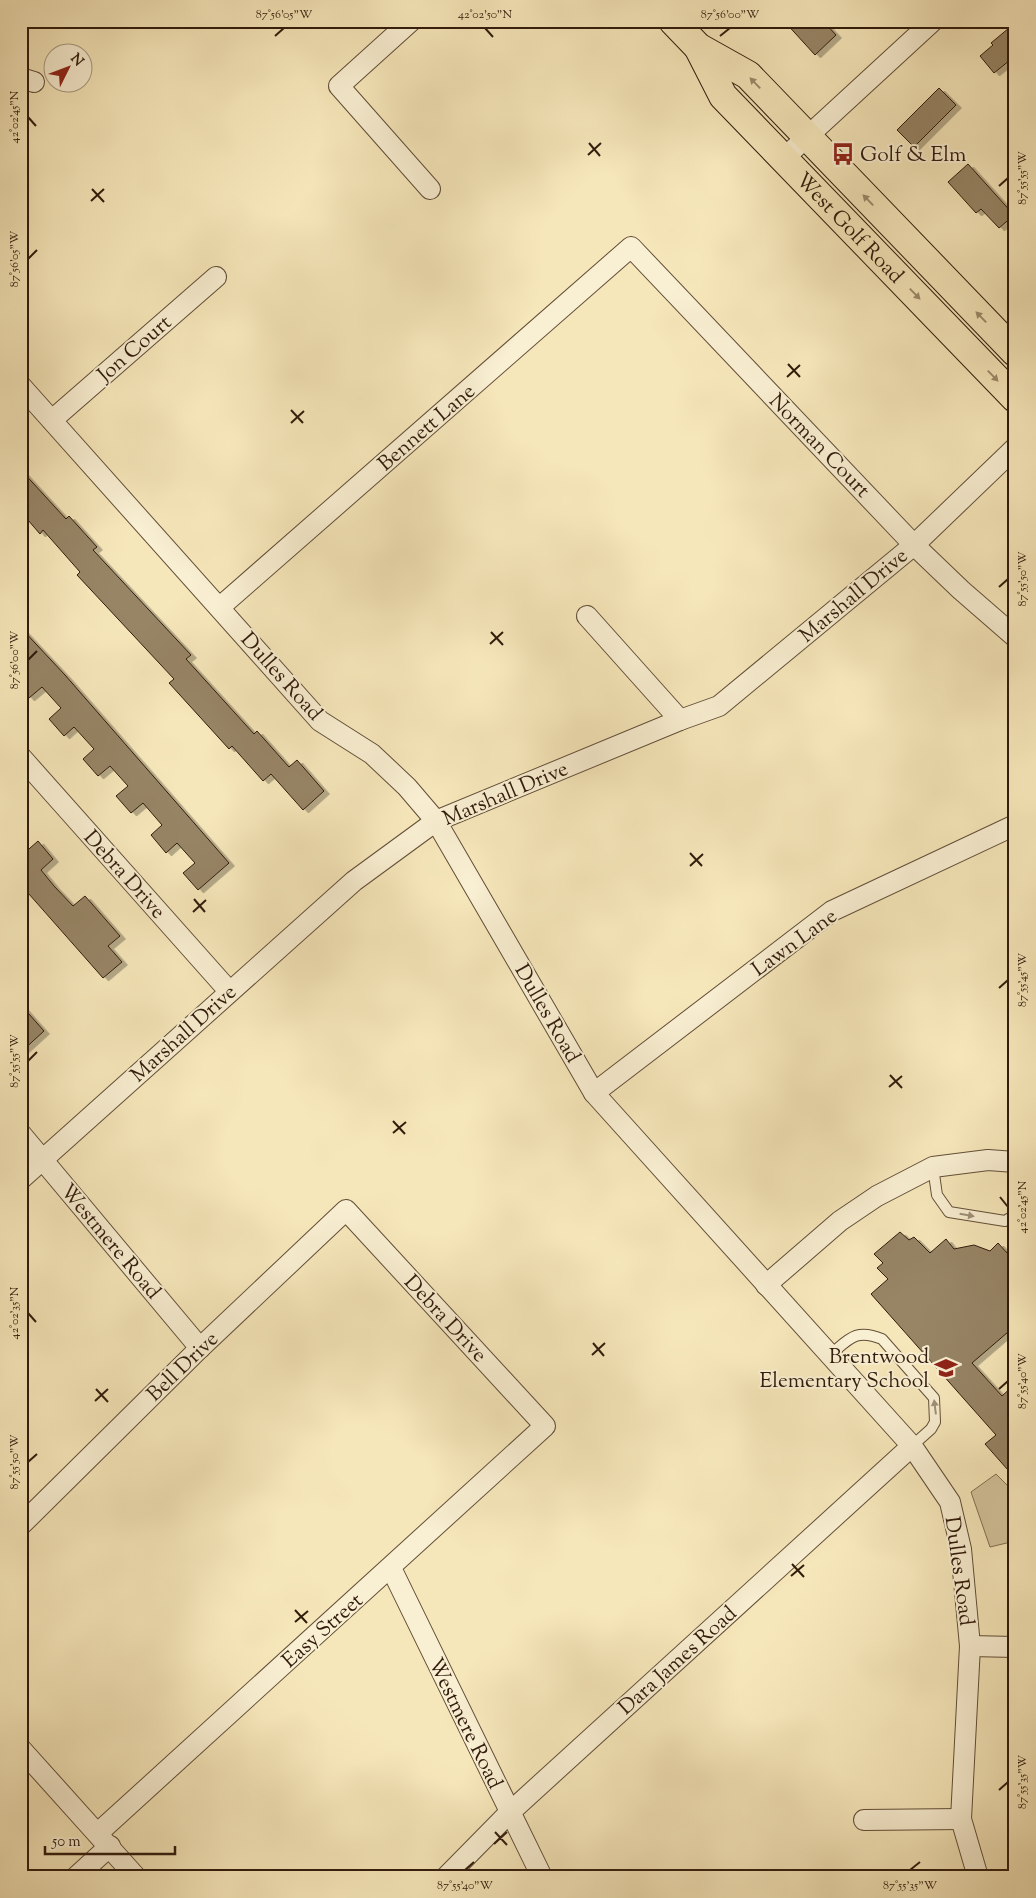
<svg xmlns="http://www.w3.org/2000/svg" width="1036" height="1898" font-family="'Sorts Mill Goudy',serif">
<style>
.green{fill:#d4c49c;stroke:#827054}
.building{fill:#978566;stroke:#301b0c;filter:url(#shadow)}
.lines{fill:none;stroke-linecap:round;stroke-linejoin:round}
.lane-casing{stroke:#624e38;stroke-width:12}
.street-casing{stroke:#624e38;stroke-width:22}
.primary-casing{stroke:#301b0c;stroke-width:30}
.lane{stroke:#f9efd2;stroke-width:10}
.street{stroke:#f9efd2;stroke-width:20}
.primary{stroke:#f6e7ba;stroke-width:28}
.oneway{fill:#9d8b6c}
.oneway2{fill:#9f9079}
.ticks{fill:none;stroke:#301b0c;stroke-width:2}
.labels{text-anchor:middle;stroke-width:4;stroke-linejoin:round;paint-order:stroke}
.poi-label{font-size:21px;fill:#301b0c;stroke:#f9efd2;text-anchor:start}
.street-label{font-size:21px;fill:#301b0c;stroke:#f9efd2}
.neatline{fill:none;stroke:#301b0c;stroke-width:2}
.ticks-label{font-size:12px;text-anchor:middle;fill:#301b0c}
</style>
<defs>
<filter id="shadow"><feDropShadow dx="5.5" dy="3" stdDeviation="0" flood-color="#0004"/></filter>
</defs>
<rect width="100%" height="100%" fill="#f6e7ba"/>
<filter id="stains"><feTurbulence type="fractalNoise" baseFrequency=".004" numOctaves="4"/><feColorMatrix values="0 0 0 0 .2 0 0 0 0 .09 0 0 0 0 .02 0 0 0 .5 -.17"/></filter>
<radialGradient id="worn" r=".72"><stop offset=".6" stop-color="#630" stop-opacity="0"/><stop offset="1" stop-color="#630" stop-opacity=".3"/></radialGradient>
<polygon class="green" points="996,1474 1015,1493 1015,1541 990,1547 971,1492"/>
<g class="building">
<polygon points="784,21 823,21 836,35 815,55"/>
<polygon points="1015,23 1015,56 994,73 980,56 993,45 991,43"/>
<polygon points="939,88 956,105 914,147 897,130"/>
<polygon points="968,164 1014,215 999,228 981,209 976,213 948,182"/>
<polygon points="21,470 66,519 69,516 97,547 93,550 191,655 186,659 254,734 257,731 289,767 297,760 324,791 303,810 271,774 263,781 232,746 229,749 169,683 174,679 77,575 80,572 43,530 40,534 21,512"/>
<polygon points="21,628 65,675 229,863 198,890 183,873 195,863 177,843 166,853 151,835 162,825 143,803 131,813 116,796 128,786 110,766 98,776 83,759 94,749 74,727 64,736 49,719 61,708 42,687 29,698 21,689"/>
<polygon points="38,841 53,859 41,870 54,886 73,906 85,896 120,936 108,946 122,962 103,978 21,885 21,856"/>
<polygon points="21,1005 44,1031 21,1052"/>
<polygon points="900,1232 909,1240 914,1237 930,1253 946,1239 954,1249 974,1245 990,1251 998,1243 1008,1254 1015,1247 1015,1326 972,1363 1002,1396 1015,1384 1015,1478 985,1444 996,1435 871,1294 888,1279 877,1268 883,1263 874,1254"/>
</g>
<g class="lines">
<defs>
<g id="lane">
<polyline points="933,1167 937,1195 949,1212 1005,1221 1015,1215"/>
<path d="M830,1355C849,1339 856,1328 882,1339L934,1398L935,1422L931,1429L912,1446"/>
</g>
<g id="street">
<polyline points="411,21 339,86 430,189"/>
<polyline points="21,78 34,82"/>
<polyline points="783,159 933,21"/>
<polyline points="21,386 320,721 372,754 407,787 436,821 594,1093 912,1446 950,1502 961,1549 970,1646 961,1819 978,1877"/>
<polyline points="52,420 216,277"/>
<polyline points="220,607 631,247 914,545 961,590 1015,637"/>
<polyline points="587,616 680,720"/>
<polyline points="21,757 229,991"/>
<polyline points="594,1093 832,911 1015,825"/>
<polyline points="21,1134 200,1348"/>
<polyline points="21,1179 354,881 436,821 680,720 719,706 914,545 1015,448"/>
<polyline points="766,1285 840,1221 877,1196 933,1167 988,1160 1015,1162"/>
<polyline points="21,1525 200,1348 346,1210 545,1426 98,1833"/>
<polyline points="391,1568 542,1877"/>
<polyline points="970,1646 1015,1647"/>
<polyline points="21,1749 136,1877"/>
<polyline points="864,1820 961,1819"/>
<polyline points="76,1877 110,1846"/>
<polyline points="446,1877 509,1813 912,1446"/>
</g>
<g id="primary">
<polyline points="673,21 698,47 748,75 1015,352"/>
<path id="s1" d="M698,47L723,96L1015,398"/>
</g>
</defs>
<use href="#lane" class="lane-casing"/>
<use href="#street" class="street-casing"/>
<use href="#primary" class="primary-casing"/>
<use href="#lane" class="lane"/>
<use href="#street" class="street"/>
<use href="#primary" class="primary"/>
</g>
<defs><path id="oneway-solid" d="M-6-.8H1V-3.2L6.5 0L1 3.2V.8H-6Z" transform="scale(1.25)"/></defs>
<g class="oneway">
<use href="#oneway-solid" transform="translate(755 83) rotate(-134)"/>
<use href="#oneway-solid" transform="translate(868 200) rotate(-134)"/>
<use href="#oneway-solid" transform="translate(915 294) rotate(46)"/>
<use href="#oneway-solid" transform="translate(981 317) rotate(-134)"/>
<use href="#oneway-solid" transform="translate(993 376) rotate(46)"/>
</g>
<g class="oneway2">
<use href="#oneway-solid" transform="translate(967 1215) rotate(10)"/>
<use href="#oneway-solid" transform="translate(935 1407) rotate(-97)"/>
</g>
<path class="ticks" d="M485,28L493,37M275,36L284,28M720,36L730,28M28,117L36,126M589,143L600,156M588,155L601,143M999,186L1008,178M92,189L104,202M91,201L104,189M28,259L37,250M788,364L800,377M787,377L800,365M291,410L303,423M291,423L304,411M999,587L1008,579M491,632L503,645M490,644L503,632M28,660L37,651M690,853L702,866M690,866L703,854M194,899L205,912M193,912L206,900M999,988L1008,980M28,1061L37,1052M890,1075L902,1088M889,1087L902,1076M393,1121L405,1134M393,1133L406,1122M1000,1197L1008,1207M28,1313L36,1322M593,1343L604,1356M592,1355L605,1343M96,1389L108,1402M999,1389L1008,1381M95,1401L108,1389M28,1462L37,1454M792,1564L804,1577M791,1576L804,1565M295,1610L307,1623M295,1622L308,1611M999,1790L1008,1782M495,1832L507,1845M494,1844L507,1832M465,1870L474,1862M910,1870L920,1862"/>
<defs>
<symbol id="bus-bare" viewBox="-9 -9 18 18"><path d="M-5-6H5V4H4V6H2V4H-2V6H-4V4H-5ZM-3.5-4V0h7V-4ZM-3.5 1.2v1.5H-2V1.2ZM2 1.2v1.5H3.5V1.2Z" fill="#8f2418" stroke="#f9efd2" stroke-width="2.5" paint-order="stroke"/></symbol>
<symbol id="school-bare" viewBox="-9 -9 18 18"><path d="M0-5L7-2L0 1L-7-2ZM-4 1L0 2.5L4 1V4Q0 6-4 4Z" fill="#8f2418" stroke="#f9efd2" stroke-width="2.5" paint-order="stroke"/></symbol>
</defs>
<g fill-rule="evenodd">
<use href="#bus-bare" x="827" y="138" width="32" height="32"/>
<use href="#school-bare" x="930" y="1352" width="32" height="32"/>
</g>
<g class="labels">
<g class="poi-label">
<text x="860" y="161">Golf &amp; Elm</text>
<text x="929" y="1363" text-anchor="end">Brentwood<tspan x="929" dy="24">Elementary School</tspan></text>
</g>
<g class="street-label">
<text dy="7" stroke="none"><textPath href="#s1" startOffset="238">West Golf Road</textPath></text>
<text transform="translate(134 348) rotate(-41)" y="7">Jon Court</text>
<text transform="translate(426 427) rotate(-41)" y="7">Bennett Lane</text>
<text transform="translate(820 445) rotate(46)" y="7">Norman Court</text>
<text transform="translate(853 595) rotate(-40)" y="7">Marshall Drive</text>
<text transform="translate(282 676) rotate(48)" y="7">Dulles Road</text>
<text transform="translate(505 793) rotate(-23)" y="7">Marshall Drive</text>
<text transform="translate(125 874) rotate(48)" y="7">Debra Drive</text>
<text transform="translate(794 942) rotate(-36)" y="7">Lawn Lane</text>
<text transform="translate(548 1013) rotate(60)" y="7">Dulles Road</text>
<text transform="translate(183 1033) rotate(-42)" y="7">Marshall Drive</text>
<text transform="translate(111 1241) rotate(50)" y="7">Westmere Road</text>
<text transform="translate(446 1318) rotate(47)" y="7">Debra Drive</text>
<text transform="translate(182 1366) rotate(-44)" y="7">Bell Drive</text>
<text transform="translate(960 1571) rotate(82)" y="7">Dulles Road</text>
<text transform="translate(322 1630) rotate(-42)" y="7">Easy Street</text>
<text transform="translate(677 1660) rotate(-42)" y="7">Dara James Road</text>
<text transform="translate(466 1723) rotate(64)" y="7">Westmere Road</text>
</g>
</g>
<rect width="1036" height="1898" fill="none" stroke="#f6e7ba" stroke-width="55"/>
<g transform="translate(68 68) rotate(48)"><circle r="24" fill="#f9efd2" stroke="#a99a83"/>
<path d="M0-4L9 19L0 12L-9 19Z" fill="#8f2418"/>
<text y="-8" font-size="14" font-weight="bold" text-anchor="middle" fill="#301b0c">N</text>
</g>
<path d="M45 1846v8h130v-8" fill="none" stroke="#301b0c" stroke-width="2.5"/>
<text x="52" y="1846" font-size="15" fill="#301b0c" stroke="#f9efd2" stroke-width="4" paint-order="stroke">50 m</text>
<rect x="28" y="28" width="980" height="1842" class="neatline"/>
<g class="ticks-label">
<text x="284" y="18">87°56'05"W</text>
<text x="485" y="18">42°02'50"N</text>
<text x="730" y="18">87°56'00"W</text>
<text transform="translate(14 117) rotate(-90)" y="4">42°02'45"N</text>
<text transform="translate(1022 178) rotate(-90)" y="4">87°55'55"W</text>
<text transform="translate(14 259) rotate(-90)" y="4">87°56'05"W</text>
<text transform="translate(1022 579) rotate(-90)" y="4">87°55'50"W</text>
<text transform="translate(14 660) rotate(-90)" y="4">87°56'00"W</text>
<text transform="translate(1022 980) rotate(-90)" y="4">87°55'45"W</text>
<text transform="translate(14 1061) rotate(-90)" y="4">87°55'55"W</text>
<text transform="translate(1022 1207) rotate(-90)" y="4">42°02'45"N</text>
<text transform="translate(14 1313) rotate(-90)" y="4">42°02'35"N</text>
<text transform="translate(1022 1381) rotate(-90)" y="4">87°55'40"W</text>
<text transform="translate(14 1462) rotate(-90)" y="4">87°55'50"W</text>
<text transform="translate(1022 1782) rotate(-90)" y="4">87°55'35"W</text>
<text x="465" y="1889">87°55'40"W</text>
<text x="910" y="1889">87°55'35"W</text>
</g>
<rect width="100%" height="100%" filter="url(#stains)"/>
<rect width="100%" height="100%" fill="url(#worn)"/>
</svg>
